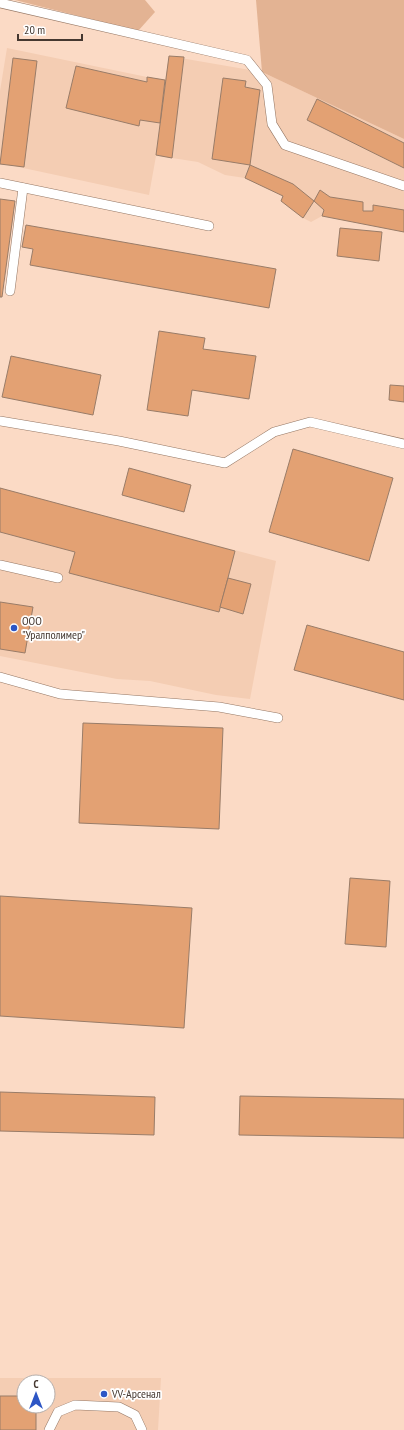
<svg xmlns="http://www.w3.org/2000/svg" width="404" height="1430" font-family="'PT Sans Narrow',sans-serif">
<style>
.built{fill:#f4cdb3;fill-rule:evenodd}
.green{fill:#e3b393}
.building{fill:#e3a173;stroke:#997c68}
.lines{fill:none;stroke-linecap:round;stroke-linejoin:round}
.service-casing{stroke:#957764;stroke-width:10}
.service{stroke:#fff;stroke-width:9}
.poi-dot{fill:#2d56c5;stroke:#fff;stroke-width:1.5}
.labels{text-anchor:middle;stroke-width:3.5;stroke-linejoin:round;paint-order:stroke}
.poi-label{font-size:12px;fill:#453830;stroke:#fff;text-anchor:start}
</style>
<rect width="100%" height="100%" fill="#fbdac5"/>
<g class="built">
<polygon points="7,48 147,77 165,80 169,56 262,72 404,139 404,232 322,216 311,222 303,218 281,201 283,196 245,178 225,175 198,162 172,158 156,156 149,195 0,163 0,91"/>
<polygon points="0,488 276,561 250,699 216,695 150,681 117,679 0,656"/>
<path d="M0,1378H161L158,1430H0ZM24,1382H48V1406H24Z"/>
</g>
<g class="green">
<polygon points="15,0 145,0 155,12 138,31"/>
<polygon points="256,0 404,0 404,139 262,72"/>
</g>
<g class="building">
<polygon points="169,56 184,57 172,158 156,155"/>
<polygon points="13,58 37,61 24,167 0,164"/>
<polygon points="76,66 147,82 147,77 165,80 160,123 140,120 139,126 66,108"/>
<polygon points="223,78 246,81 245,87 260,90 250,165 212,159"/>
<polygon points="317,99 404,143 404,168 307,120"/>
<polygon points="250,165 293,184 314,201 303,218 281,201 283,196 245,178"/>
<polygon points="320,190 330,197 363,202 363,211 373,211 373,205 404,210 404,232 322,216 324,210 314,201"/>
<polygon points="0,199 15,201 2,297 0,297"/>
<polygon points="26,225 276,269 269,308 30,265 33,249 22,247"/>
<polygon points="340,228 382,232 379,261 337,256"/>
<polygon points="159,331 205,338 203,349 256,356 249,399 192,390 188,416 147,410"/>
<polygon points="11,356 101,375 93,415 2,397"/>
<polygon points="390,385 404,386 404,402 389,400"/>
<polygon points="293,449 393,478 369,561 269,532"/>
<polygon points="129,468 191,485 184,512 122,495"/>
<polygon points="0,488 235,551 219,612 69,573 75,552 0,532"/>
<polygon points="228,578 251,584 243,614 220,607"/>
<polygon points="0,602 33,607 25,653 0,649"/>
<polygon points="307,625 404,652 404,700 294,670"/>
<polygon points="83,723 223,728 219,829 79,823"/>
<polygon points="350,878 390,881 386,947 345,944"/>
<polygon points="0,896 192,908 184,1028 0,1016"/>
<polygon points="0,1092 155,1097 154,1135 0,1131"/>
<polygon points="240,1096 404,1099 404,1138 239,1135"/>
<polygon points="0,1396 24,1396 24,1406 36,1406 36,1430 0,1430"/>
</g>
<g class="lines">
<defs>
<g id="service">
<polyline points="0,3 247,60 267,85 272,124 285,145 404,186"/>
<polyline points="0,183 209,226"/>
<polyline points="10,291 23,188"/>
<polyline points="0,421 119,441 225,463 274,432 310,422 404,444"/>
<polyline points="0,565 58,578"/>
<polyline points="0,677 60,694 219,707 278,718"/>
<polyline points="49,1430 58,1412 75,1405 119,1407 135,1415 142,1430"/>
</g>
</defs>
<use href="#service" class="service-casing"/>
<use href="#service" class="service"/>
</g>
<g class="poi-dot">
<circle cx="14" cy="628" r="4"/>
<circle cx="104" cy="1394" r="4"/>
</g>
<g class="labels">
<g class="poi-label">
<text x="22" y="625">OOO<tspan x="22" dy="14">"Уралполимер"</tspan></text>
<text x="112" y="1398">VV-Арсенал</text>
</g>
</g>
<g transform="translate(36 1394)"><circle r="19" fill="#ffffff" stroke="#b5afac"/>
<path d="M0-3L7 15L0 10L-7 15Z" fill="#2d56c5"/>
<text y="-6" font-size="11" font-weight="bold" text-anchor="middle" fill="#453830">С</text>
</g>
<path d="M18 34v6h64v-6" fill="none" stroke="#453830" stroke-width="2"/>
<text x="24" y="34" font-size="12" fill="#453830" stroke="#ffffff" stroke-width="3" paint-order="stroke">20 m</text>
</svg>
